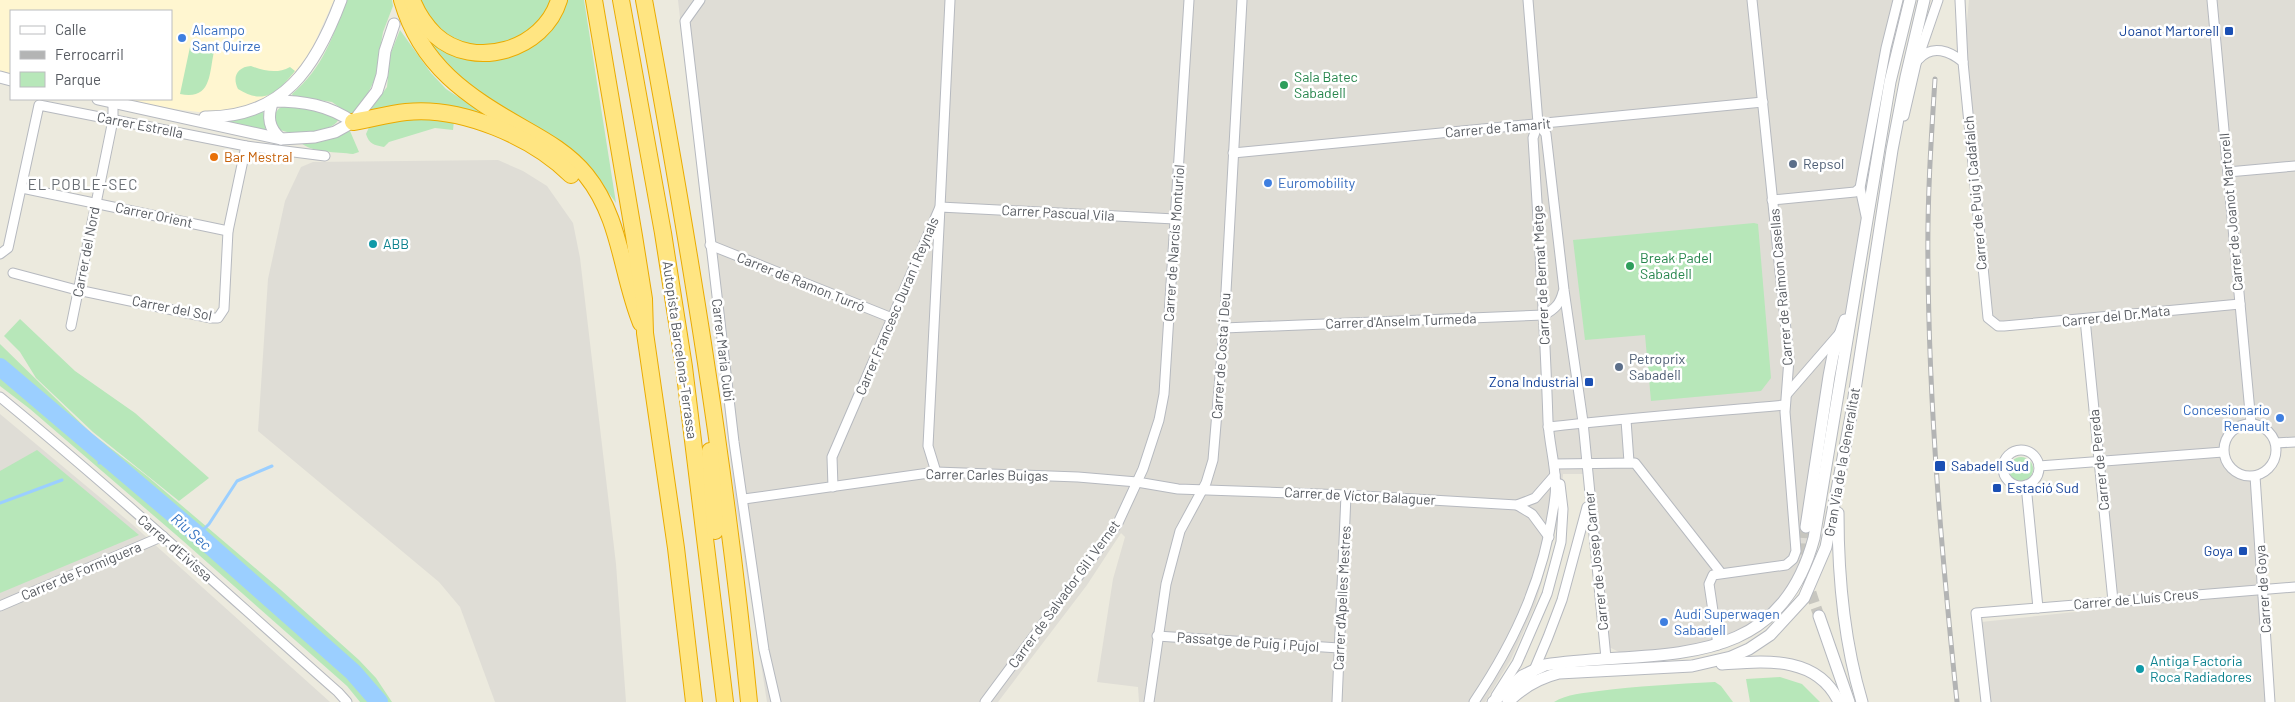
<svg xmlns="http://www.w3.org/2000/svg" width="2295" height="702" font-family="Barlow,sans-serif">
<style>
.commercial{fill:#fff6d0}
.industrial{fill:#dfddd6}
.green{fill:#b7e7b9}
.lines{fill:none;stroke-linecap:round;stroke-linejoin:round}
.stream{stroke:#9bcfff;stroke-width:3}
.river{stroke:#9bcfff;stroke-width:18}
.tertiary-tunnel{stroke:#c7c6bf;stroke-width:11;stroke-dasharray:11 5.5;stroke-linecap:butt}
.minor-casing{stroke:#b6b9bf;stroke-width:11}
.tertiary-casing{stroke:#b6b9bf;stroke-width:13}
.motorway-casing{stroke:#eaab00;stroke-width:18}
.minor{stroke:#fff;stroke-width:9}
.tertiary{stroke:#fff;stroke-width:11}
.motorway{stroke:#ffe582;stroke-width:16}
.rail-casing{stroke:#b3b4b4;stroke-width:5}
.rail{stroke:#fff;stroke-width:3;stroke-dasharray:9;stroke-linecap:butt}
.transit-dot{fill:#1a4fb4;stroke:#fff;stroke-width:2}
.shop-dot{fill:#3f7fe0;stroke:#fff;stroke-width:2}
.leisure-dot{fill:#2e9e5b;stroke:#fff;stroke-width:2}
.food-dot{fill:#e8710a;stroke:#fff;stroke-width:2}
.service-dot{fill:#5c6f8a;stroke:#fff;stroke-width:2}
.culture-dot{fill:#0f9aa8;stroke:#fff;stroke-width:2}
.labels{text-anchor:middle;stroke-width:5;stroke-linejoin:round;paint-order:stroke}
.shop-label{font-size:14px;fill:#366cbe;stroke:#fff;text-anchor:start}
.transit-label{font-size:14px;fill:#164399;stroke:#fff;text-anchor:end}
.leisure-label{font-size:14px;fill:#27864d;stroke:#fff;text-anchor:start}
.street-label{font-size:14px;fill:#575b61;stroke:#fff}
.food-label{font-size:14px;fill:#c56008;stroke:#fff;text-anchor:start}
.service-label{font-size:14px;fill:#4e5e75;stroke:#fff;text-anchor:start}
.culture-label{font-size:14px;fill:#0d838f;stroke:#fff;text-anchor:start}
.neighbourhood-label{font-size:15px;letter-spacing:1px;fill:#686d73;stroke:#fff}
.water-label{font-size:15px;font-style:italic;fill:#3373c2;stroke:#fff}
</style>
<rect width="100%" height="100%" fill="#eceade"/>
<polygon class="commercial" points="0,0 334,0 304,66 283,88 245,108 215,114 174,109 123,99 171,99 171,11 11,11 11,76 0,73"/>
<g class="industrial">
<polygon points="678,0 1903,0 1870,164 1808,547 1788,591 1761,620 1727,638 1700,647 1625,655 1599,642 1589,535 1586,474 1563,474 1561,501 1554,537 1535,606 1511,659 1485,702 1139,702 1138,687 1097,682 1113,579 1125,537 1121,533 1087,585 998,702 767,702 735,499"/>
<polygon points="1969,0 2295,0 2295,442 2276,443 2267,430 2251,423 2235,428 2226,436 2223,448 2224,458 2232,470 2247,477 2255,476 2270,702 1991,702 1981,622 2113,608 2085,319 1993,323 1963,62"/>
<polygon points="498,160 523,171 547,186 573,223 580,258 616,564 626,702 495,702 460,607 439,582 258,431 268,279 285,201 301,167 313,162"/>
<polygon points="0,414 133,525 330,702 0,702"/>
</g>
<g class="green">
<path d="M347,0H392L393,6L383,32L375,79L365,99L352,116L332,102L293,96L292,94C324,67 332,37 347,0Z"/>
<path d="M420,0H552C534,41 480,61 443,31C432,22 426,12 420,0Z"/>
<polygon points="565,0 584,0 616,203 591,169 475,92 433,51 416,23 497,58"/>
<polygon points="400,30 431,73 446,89 487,116 486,120 365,117 387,87 390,55"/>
<path d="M190,47L214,51C209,76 211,100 180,94Z"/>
<path d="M251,66C265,71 277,74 290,67L295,71C278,92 265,106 238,89C232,77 237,67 251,66Z"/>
<path d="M301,104L339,119C330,135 290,137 277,128L274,116C280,103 288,105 301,104Z"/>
<polygon points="263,111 266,131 222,121"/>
<path d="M427,117L454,121L453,130L435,128L389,142L384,147C374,145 369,144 366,134L370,125Z"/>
<path d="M350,131L359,152L353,154C338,152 311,153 300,142L334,137Z"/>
<polygon points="1754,223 1758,224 1771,378 1761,391 1651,401 1645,335 1585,340 1573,240"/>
<polygon points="20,319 75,371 135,413 209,478 179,501 93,432 36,378 20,352 4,336"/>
<polygon points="0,344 91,433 147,476 281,590 359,660 376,678 392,702 360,702 347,686 182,540 30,409 0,386"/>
<polygon points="37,450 139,535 0,593 0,471"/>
<circle cx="2021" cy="469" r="12"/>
<polygon points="1780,677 1802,684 1820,702 1750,702 1746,679"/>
<path d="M1715,682L1721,686L1733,702H1554C1567,694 1584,693 1599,691C1637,686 1676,684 1715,682Z"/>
</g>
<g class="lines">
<g class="stream">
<polyline points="99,463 109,460"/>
<polyline points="0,503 62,480"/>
<polyline points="198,535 209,524 237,481 272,466"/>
</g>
<polyline class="river" points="0,367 198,535 353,672 379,702"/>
<path class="tertiary-tunnel" d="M1806,527C1802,566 1806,580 1819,616"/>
<defs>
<g id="minor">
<polyline points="700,0 685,21 734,442 764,650 776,702"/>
<polyline points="1960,0 1963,62 1988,318 1998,326 2004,326 2240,304"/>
<polyline points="2212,0 2251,423"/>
<path d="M1919,59C1932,44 1950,51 1963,62"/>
<polyline points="1904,116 1916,64 1938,0"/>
<polyline points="1538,123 1546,134 1564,290 1583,422 1606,658"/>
<polyline points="1233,153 1763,102"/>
<polyline points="2228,172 2295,166"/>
<polyline points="22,188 228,231"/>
<polyline points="1772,200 1855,192 1860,188"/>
<polyline points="1866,216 1860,188 1886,48 1898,0"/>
<polyline points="710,245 892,318"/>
<polyline points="0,254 8,248 39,105 246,146 325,156"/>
<polyline points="13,273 73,289 211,318 218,318 224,309 228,231 246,146"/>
<polyline points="2085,319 2113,601"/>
<polyline points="71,326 113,120 113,102"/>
<path d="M1224,328L1544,315C1555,309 1560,304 1563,292"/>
<polyline points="1787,394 1839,334"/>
<path d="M0,397C116,492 226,593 338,692L347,702"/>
<polyline points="1626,420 1629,462"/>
<circle cx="2250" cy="450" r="26"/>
<path d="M1548,427C1627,418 1706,412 1785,405"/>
<polyline points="2276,443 2295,442"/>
<circle cx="2021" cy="468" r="18"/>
<polyline points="1554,464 1635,463 1721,573"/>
<polyline points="2039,466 2223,452"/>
<polyline points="936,472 928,446 940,207 1175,219"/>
<polyline points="2255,476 2270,702"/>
<polyline points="2026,485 2038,608"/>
<polyline points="833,487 832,457 940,207 950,0"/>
<polyline points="744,499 936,472 1078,477 1137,482 1178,489 1346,495 1517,505 1535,498 1555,475"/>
<polyline points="1517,505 1532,514 1549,537"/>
<polyline points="0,606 163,536"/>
<polyline points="1157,636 1339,648"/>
<polyline points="1718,645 1709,584 1713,575 1786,565 1793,559 1796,551 1785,412 1789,359 1752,0"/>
<polyline points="1515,689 1532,675 1548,637 1562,600 1587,507"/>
<polyline points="1496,696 1517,663 1547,594 1561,542 1563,509 1560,484"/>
<polyline points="985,702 1118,523 1143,469 1159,420 1164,394 1189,0"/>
<polyline points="1149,702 1166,584 1180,531 1206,483 1213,460 1224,328 1242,0"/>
<polyline points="1337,702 1346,495"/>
<path d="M1474,702C1517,638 1546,574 1555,496C1558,472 1549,446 1548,421C1545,327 1539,232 1533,138L1538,123L1528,0"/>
<polyline points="1986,702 1976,613 2295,587"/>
</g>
<g id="tertiary">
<polyline points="0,77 11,80"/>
<polyline points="98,99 281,139 315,137 335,132 353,122 377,91 382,75 385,51 394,24"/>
<path d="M205,117C283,118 316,67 341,0"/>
<path d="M281,139C268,128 267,116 273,101C304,101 328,105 353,122"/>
<path d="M1838,513C1838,576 1844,642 1862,702"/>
<polyline points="1806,527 1829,376 1833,355 1845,320"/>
<polyline points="1819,616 1849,702"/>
<path d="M1722,664C1765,661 1817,655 1839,702"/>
<path d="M1493,702L1522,676L1545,665C1655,648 1777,677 1814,538L1890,82L1910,0"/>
<path d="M1508,702C1522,688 1539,678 1559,673L1692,666L1731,657L1749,649L1770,635L1804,598L1826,547L1851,416L1892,150L1906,77L1924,0"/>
</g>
<g id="motorway">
<path d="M402,0C421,66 467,96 523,128C546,141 569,154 586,175C621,218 621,274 641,323"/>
<path d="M412,0C417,13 425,25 435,35C474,71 544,50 559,0"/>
<polyline points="594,0 634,236 644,299 645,333 676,548 694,702"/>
<polyline points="621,0 663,233 684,367 725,702"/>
<path d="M644,0C687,233 726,466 749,702"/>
<path d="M353,122C371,119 388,114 406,112C461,106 533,137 571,175"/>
<polyline points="710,451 715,531"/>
</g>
</defs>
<use href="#minor" class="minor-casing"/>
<use href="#tertiary" class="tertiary-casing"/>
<use href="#motorway" class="motorway-casing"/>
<use href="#minor" class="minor"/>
<use href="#tertiary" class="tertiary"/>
<use href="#motorway" class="motorway"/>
<defs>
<path id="rail" d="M1935,79C1931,141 1927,202 1928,264C1929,410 1942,557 1957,702"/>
</defs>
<use href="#rail" class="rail-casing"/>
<use href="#rail" class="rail"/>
</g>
<g class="transit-dot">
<rect x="2224" y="26" width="10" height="10" rx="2.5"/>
<rect x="1584" y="377" width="10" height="10" rx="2.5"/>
<rect x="1934" y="460" width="12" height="12" rx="2.5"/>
<rect x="1992" y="483" width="10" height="10" rx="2.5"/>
<rect x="2238" y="546" width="10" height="10" rx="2.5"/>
</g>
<g class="shop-dot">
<circle cx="182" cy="38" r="5"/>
<circle cx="1268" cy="183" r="5"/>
<circle cx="2280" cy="418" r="5"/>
<circle cx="1664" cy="622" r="5"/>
</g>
<g class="leisure-dot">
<circle cx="1284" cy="85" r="5"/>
<circle cx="1630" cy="266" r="5"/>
</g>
<circle class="food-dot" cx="214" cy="157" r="5"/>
<g class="service-dot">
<circle cx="1793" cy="164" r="5"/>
<circle cx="1619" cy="367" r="5"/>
</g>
<g class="culture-dot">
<circle cx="373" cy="244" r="5"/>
<circle cx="2140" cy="669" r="5"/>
</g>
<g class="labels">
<g class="shop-label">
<text x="192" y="35">Alcampo<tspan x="192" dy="16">Sant Quirze</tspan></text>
<text x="1278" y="188">Euromobility</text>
<text x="2270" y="415" text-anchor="end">Concesionario<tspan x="2270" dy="16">Renault</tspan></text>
<text x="1674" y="619">Audi Superwagen<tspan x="1674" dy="16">Sabadell</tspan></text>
</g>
<g class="transit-label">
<text x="2219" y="36">Joanot Martorell</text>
<text x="1579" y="387">Zona Industrial</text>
<text x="1951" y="471" text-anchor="start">Sabadell Sud</text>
<text x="2007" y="493" text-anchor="start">Estació Sud</text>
<text x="2233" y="556">Goya</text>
</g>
<g class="leisure-label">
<text x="1294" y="82">Sala Batec<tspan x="1294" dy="16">Sabadell</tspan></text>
<text x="1640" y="263">Break Padel<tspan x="1640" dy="16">Sabadell</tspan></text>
</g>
<g class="street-label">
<text transform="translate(140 125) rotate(11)" y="5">Carrer Estrella</text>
<text transform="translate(1498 128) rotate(-5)" y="5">Carrer de Tamarit</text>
<text transform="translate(1975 193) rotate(-95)" y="5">Carrer de Puig i Cadafalch</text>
<text transform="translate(2231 212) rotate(-95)" y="5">Carrer de Joanot Martorell</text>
<text transform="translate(1058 213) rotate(3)" y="5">Carrer Pascual Vila</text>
<text transform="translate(154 215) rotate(12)" y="5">Carrer Orient</text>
<text transform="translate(1174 243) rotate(-86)" y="5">Carrer de Narcís Monturiol</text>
<text transform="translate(86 252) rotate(-79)" y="5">Carrer del Nord</text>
<text transform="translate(1541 275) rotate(-93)" y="5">Carrer de Bernat Metge</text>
<text transform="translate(801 282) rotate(22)" y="5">Carrer de Ramon Turró</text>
<text transform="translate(1781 287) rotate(-95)" y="5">Carrer de Raimon Casellas</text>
<text transform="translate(897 306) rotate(-67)" y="5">Carrer Francesc Duran i Reynals</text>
<text transform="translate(172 308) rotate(11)" y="5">Carrer del Sol</text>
<text transform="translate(2116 316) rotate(-6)" y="5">Carrer del Dr.Mata</text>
<text transform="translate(1401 321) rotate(-2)" y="5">Carrer d'Anselm Turmeda</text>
<text transform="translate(680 350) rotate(82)" y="5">Autopista Barcelona-Terrassa</text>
<text transform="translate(723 350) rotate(83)" y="5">Carrer María Cubi</text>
<text transform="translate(1221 356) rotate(-86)" y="5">Carrer de Costa i Deu</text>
<text transform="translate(2099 460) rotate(-96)" y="5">Carrer de Pereda</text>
<text transform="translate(1842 462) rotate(-80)" y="5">Gran Via de la Generalitat</text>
<text transform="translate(987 475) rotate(1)" y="5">Carrer Carles Buigas</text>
<text transform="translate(1360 496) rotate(3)" y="5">Carrer de Víctor Balaguer</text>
<text transform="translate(175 548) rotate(41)" y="5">Carrer d'Eivissa</text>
<text transform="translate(1596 561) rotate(-96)" y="5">Carrer de Josep Carner</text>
<text transform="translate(81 571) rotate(-23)" y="5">Carrer de Formiguera</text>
<text transform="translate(2263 589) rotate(-94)" y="5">Carrer de Goya</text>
<text transform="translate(1064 594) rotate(-54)" y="5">Carrer de Salvador Gil i Vernet</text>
<text transform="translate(1342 598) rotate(-87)" y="5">Carrer d'Apelles Mestres</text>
<text transform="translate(2136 599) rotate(-5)" y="5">Carrer de Lluís Creus</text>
<text transform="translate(1248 642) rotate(4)" y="5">Passatge de Puig i Pujol</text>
</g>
<g class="food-label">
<text x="224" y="162">Bar Mestral</text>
</g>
<g class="service-label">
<text x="1803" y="169">Repsol</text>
<text x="1629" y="364">Petroprix<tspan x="1629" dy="16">Sabadell</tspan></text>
</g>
<g class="culture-label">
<text x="383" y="249">ABB</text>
<text x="2150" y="666">Antiga Factoria<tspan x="2150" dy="16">Roca Radiadores</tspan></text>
</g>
<g class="neighbourhood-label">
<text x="83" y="190">EL POBLE-SEC</text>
</g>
<g class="water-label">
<text transform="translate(191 532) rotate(41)" y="5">Riu Sec</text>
</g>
</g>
<rect x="10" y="10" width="162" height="90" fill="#ffffff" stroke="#bcbdc0"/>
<rect x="20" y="26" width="25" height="8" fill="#ffffff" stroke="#bcbdc0"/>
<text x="55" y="35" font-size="15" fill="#575b61">Calle</text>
<rect x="20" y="51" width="25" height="8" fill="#b3b4b4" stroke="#bcbdc0"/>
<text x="55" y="60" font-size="15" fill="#575b61">Ferrocarril</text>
<rect x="20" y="72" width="25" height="15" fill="#b7e7b9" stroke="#bcbdc0"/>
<text x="55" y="85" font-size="15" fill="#575b61">Parque</text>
</svg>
